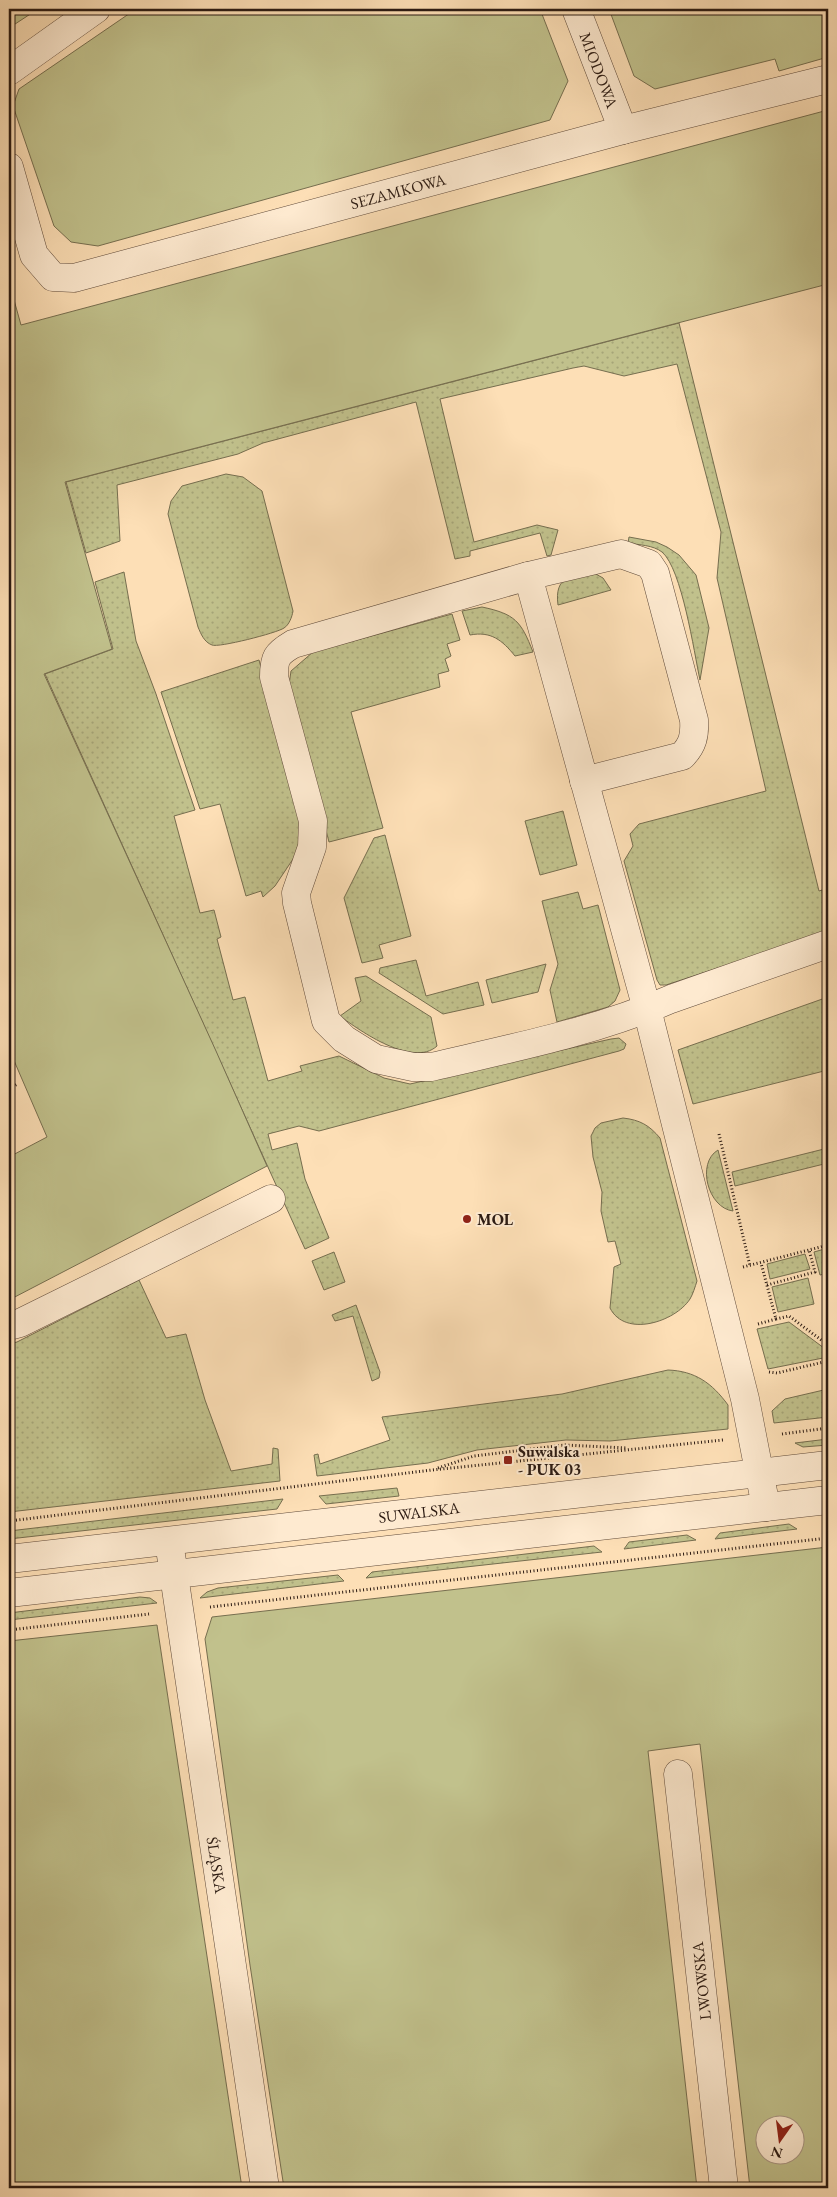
<svg xmlns="http://www.w3.org/2000/svg" width="837" height="2197" font-family="'EB Garamond',serif">
<style>
.grass{fill:url(#grass-dots);stroke:#766e4f}
.green{fill:#c1c18c;stroke:#766e4f;fill-rule:evenodd}
.lines{fill:none;stroke-linecap:round;stroke-linejoin:round}
.minor-casing{stroke:#604b3b;stroke-width:29}
.path{stroke:#2b1a12;stroke-width:3;stroke-dasharray:1 2.5;stroke-linecap:butt}
.minor{stroke:#feead0;stroke-width:28}
.poi-dot{fill:#8f2418;stroke:#feead0;stroke-width:2}
.labels{text-anchor:middle;stroke-width:4;stroke-linejoin:round;paint-order:stroke}
.street-label{font-size:16px;fill:#2b1a12;stroke:#feead0}
.poi-label{font-size:16px;font-weight:bold;fill:#2b1a12;stroke:#feead0;text-anchor:start}
</style>
<defs>
<pattern id="grass-dots" width="8" height="8" patternUnits="userSpaceOnUse" patternTransform="scale(1.25)"><rect width="8" height="8" fill="#c1c18c"/><path d="M2 2h.1M6 6h.1" fill="none" stroke="#a6a578" stroke-width="1.8" stroke-linecap="round"/></pattern>
</defs>
<rect width="100%" height="100%" fill="#fddfb6"/>
<filter id="stains"><feTurbulence type="fractalNoise" baseFrequency=".004" numOctaves="4"/><feColorMatrix values="0 0 0 0 .2 0 0 0 0 .09 0 0 0 0 .02 0 0 0 .5 -.17"/></filter>
<radialGradient id="worn" r=".72"><stop offset=".6" stop-color="#630" stop-opacity="0"/><stop offset="1" stop-color="#630" stop-opacity=".3"/></radialGradient>
<g class="grass">
<polygon points="679,323 819,891 822,890 824,903 828,903 828,932 666,985 660,985 657,980 624,861 633,846 630,834 639,824 766,791 717,578 721,532 677,364 624,376 584,366 573,368 440,399 474,542 537,525 558,530 551,555 547,556 540,533 470,551 470,556 455,559 416,402 263,443 238,454 117,485 120,541 86,553 66,482"/>
<path d="M226,474L243,477L262,491L293,611C292,617 289,625 284,628C277,633 218,648 212,645C204,642 201,634 198,627L168,514L171,501L182,486Z"/>
<path d="M629,537L656,542L667,547L679,555L696,575L709,628L700,680C694,652 682,569 662,552C653,545 639,545 628,543Z"/>
<polygon points="124,572 136,641 156,694 195,810 174,816 200,913 214,910 221,937 217,939 233,1000 245,997 268,1081 302,1071 300,1066 339,1056 384,1078 410,1084 611,1039 619,1038 626,1044 624,1049 619,1051 319,1131 299,1126 268,1134 272,1150 297,1143 305,1179 329,1238 305,1249 45,674 113,649 95,582"/>
<path d="M594,573L603,578L611,590L558,605C554,576 572,574 594,573Z"/>
<path d="M482,607C515,614 521,621 533,652L515,656C502,640 491,631 470,635L462,611Z"/>
<polygon points="452,614 460,640 447,644 451,656 445,659 449,671 438,674 440,687 351,712 383,828 329,842 289,685 291,671 313,652"/>
<polygon points="259,660 302,823 297,853 275,886 263,897 261,891 246,896 220,804 200,809 161,692"/>
<polygon points="563,811 577,865 540,875 525,821"/>
<polygon points="385,835 411,936 379,945 383,958 362,963 344,898 374,838"/>
<polygon points="578,892 583,909 598,905 620,990 615,1001 608,1007 557,1022 550,990 558,964 542,901"/>
<polygon points="416,960 426,996 478,982 484,1005 443,1014 379,973 380,968"/>
<polygon points="546,964 538,992 492,1003 486,980"/>
<path d="M366,976L431,1017L437,1046C413,1068 360,1031 340,1016L361,1001L355,978Z"/>
<polygon points="828,997 828,1070 693,1104 678,1050"/>
<path d="M623,1118C640,1120 649,1125 660,1138L697,1281C695,1287 693,1294 690,1299C675,1322 625,1338 610,1308L614,1267L621,1264L615,1241L608,1242L601,1211L602,1192L593,1157L591,1136L595,1128L601,1123Z"/>
<polygon points="828,1148 828,1163 735,1186 732,1172"/>
<path d="M718,1150L733,1211C708,1208 696,1163 718,1150Z"/>
<polygon points="828,1248 828,1273 820,1275 814,1252"/>
<polygon points="334,1252 345,1282 324,1290 312,1261"/>
<polygon points="805,1254 810,1269 770,1279 767,1264"/>
<polygon points="808,1278 814,1304 778,1312 772,1287"/>
<polygon points="139,1280 166,1338 186,1334 205,1400 231,1471 272,1464 273,1448 278,1449 280,1481 9,1512 9,1344 17,1342"/>
<polygon points="356,1305 380,1372 379,1378 372,1381 353,1316 335,1321 332,1315"/>
<polygon points="789,1322 828,1351 828,1357 768,1369 757,1329"/>
<path d="M668,1370C695,1371 712,1383 728,1405V1429L610,1441L566,1440L477,1450L428,1463L317,1476L314,1455L318,1454L320,1464L390,1440L382,1417L562,1394Z"/>
<polygon points="828,1389 828,1417 774,1423 772,1411 785,1399"/>
<polygon points="828,1439 828,1445 803,1447 795,1443"/>
<polygon points="397,1488 399,1496 326,1504 319,1496"/>
<polygon points="283,1499 277,1509 9,1539 9,1531"/>
<polygon points="789,1524 797,1529 715,1539 720,1533"/>
<polygon points="687,1535 696,1540 624,1549 629,1542"/>
<polygon points="594,1546 602,1552 366,1578 372,1572"/>
<polygon points="338,1575 344,1581 200,1598 207,1592 218,1588"/>
<polygon points="140,1597 150,1598 157,1603 9,1620 9,1613"/>
</g>
<g class="green">
<polygon points="9,9 38,9 9,28"/>
<polygon points="136,9 540,9 568,81 550,120 98,246 71,242 54,226 13,106 19,89"/>
<polygon points="609,9 828,9 828,57 779,71 775,59 655,89 634,76"/>
<polygon points="828,110 828,284 65,482 112,649 44,674 216,1051 267,1166 9,1300 9,1157 47,1137 9,1049 9,282 21,325"/>
<path d="M828,1547V2188H750L700,1744L648,1751L697,2188H284L250,1965L205,1639L212,1617ZM794,2124V2154H764V2124Z"/>
<polygon points="157,1625 242,2188 9,2188 9,1641"/>
</g>
<g class="lines">
<defs>
<g id="minor">
<polyline points="576,9 623,130"/>
<polyline points="9,71 96,9"/>
<polyline points="9,167 34,255 53,277 74,278 623,130 828,79"/>
<path d="M528,576L621,554L649,564L655,573L694,720C695,735 693,745 682,756L584,781"/>
<polyline points="9,1326 20,1323 271,1199"/>
<path d="M766,1507L745,1399L647,1009L528,576L293,644C276,654 274,658 274,677L313,821L312,847L296,893L297,903L326,1021L344,1039L376,1059L413,1067H431C512,1048 594,1032 671,999L828,944"/>
<polyline points="171,1555 265,2188"/>
<polyline points="9,1559 828,1465"/>
<polyline points="9,1593 828,1500"/>
<polyline points="678,1774 724,2188"/>
</g>
</defs>
<use href="#minor" class="minor-casing"/>
<g class="path">
<polyline points="9,1088 18,1084"/>
<polyline points="719,1134 750,1266"/>
<polyline points="743,1267 828,1245"/>
<polyline points="767,1285 815,1272 809,1250"/>
<polyline points="776,1319 789,1316 828,1345"/>
<polyline points="758,1324 776,1319 761,1263"/>
<polyline points="769,1372 777,1373 828,1361"/>
<polyline points="782,1434 828,1428"/>
<polyline points="438,1468 474,1456 565,1445 627,1448"/>
<polyline points="9,1521 432,1470 723,1440"/>
<polyline points="210,1607 828,1538"/>
<polyline points="9,1630 149,1614"/>
</g>
<use href="#minor" class="minor"/>
</g>
<g class="poi-dot">
<circle cx="467" cy="1219" r="5"/>
<rect x="503" y="1455" width="10" height="10" rx="2.5"/>
</g>
<g class="labels">
<g class="street-label">
<text transform="translate(599 70) rotate(69)" y="6">MIODOWA</text>
<text transform="translate(398 191) rotate(-15)" y="6">SEZAMKOWA</text>
<text transform="translate(419 1512) rotate(-7)" y="6">SUWALSKA</text>
<text transform="translate(217 1865) rotate(81)" y="6">ŚLĄSKA</text>
<text transform="translate(701 1981) rotate(-96)" y="6">LWOWSKA</text>
</g>
<g class="poi-label">
<text x="477" y="1225">MOL</text>
<text x="518" y="1457">Suwalska<tspan x="518" dy="18">- PUK 03</tspan></text>
</g>
</g>
<rect width="837" height="2197" fill="none" stroke="#fddfb6" stroke-width="30"/>
<rect x="10" y="10" width="817" height="2177" fill="none" stroke="#2b1a12" stroke-width="2.5"/>
<rect x="15" y="15" width="807" height="2167" fill="none" stroke="#2b1a12"/>
<g transform="translate(780 2140) rotate(194)"><circle r="24" fill="#feead0" stroke="#aa9784"/>
<path d="M0-4L9 19L0 12L-9 19Z" fill="#8f2418"/>
<text y="-8" font-size="14" font-weight="bold" text-anchor="middle" fill="#2b1a12">N</text>
</g>
<rect width="100%" height="100%" filter="url(#stains)"/>
<rect width="100%" height="100%" fill="url(#worn)"/>
</svg>
